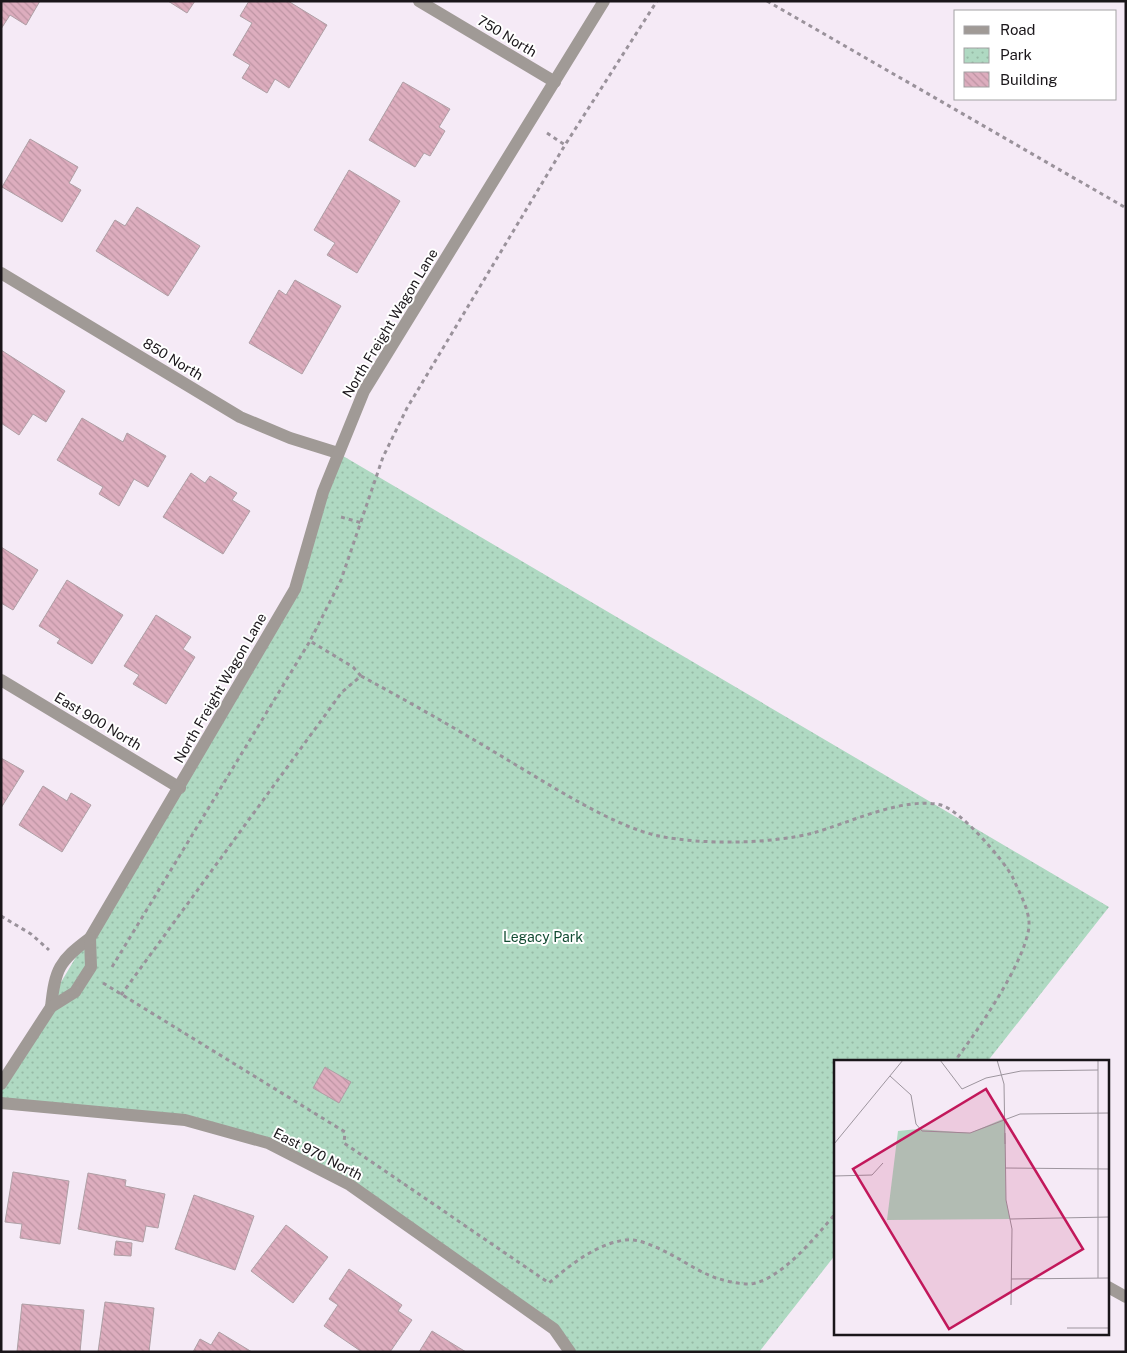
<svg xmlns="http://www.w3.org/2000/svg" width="1127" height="1353" font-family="'Public Sans',sans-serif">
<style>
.park{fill:url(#park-dots)}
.building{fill:url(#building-back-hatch);stroke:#af9fa5}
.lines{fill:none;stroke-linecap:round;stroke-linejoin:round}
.path{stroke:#9a929b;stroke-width:3;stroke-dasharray:4 4;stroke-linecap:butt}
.minor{stroke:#a09a96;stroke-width:12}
.labels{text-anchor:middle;stroke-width:4;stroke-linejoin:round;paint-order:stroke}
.street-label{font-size:14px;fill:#1a161a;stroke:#fff}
.park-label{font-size:14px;fill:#134c33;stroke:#fff}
.inset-road{fill:none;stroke:#9d959e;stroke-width:1}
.view{fill:#c2185b;fill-opacity:0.15;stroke:#c2185b;stroke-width:2.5}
.inset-edge{fill:none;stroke:#1a161a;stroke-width:2.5}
</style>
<defs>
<pattern id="park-dots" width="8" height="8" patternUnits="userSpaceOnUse" patternTransform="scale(1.25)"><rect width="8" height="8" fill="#afd9c2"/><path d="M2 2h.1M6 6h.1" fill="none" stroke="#96baa6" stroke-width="1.8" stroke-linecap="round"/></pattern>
<pattern id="building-back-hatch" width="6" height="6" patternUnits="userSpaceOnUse" patternTransform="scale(1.25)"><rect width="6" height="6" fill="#ddadbe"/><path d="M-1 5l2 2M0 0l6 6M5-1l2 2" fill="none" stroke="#bd94a3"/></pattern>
</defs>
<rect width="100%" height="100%" fill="#f5eaf6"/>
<polygon class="park" points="338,453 1109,907 987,1062 836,1062 836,1254 759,1352 570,1352 554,1329 350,1185 268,1143 185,1120 1,1103 1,1083 295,589"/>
<g class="building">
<polygon points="1,1 40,1 26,25 10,15 1,29"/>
<polygon points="168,1 195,1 187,13"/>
<polygon points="249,1 288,1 327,25 289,88 275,79 267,93 242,78 250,65 233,55 252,23 240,16"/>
<polygon points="403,82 450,109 439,127 445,131 430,156 424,153 415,167 369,140"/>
<polygon points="30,139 78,167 69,183 81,190 62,222 2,187"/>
<polygon points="349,170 400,201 357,273 327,255 335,243 314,230"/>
<polygon points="137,207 200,246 168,296 96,251 115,220 125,226"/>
<polygon points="295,280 341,306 302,374 249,343 279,290 286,295"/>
<polygon points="1,350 65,391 46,422 33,414 19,435 1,423"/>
<polygon points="82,418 123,442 127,433 166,456 148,487 134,479 119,506 99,494 103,487 57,460"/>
<polygon points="191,473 205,483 210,476 237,493 232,500 250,511 223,554 163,517"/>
<polygon points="1,547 38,570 13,610 1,603"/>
<polygon points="67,580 123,615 92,664 57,643 60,639 39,626"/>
<polygon points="156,615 191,637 183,649 195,657 166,704 133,684 139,675 124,666"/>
<polygon points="1,758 24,771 1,808"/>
<polygon points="43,786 67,801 71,793 91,805 62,852 19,825"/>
<polygon points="325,1067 351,1082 339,1103 313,1088"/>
<polygon points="13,1172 69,1181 60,1244 20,1238 22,1224 5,1222"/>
<polygon points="88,1173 126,1180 125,1186 165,1194 158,1228 146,1226 143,1242 78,1229"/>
<polygon points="194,1195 254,1216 235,1270 175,1249"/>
<polygon points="286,1225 328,1257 293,1303 251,1271"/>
<polygon points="116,1241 132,1243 131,1256 114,1255"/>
<polygon points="349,1269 402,1305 398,1311 412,1320 390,1352 362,1352 324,1326 338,1305 329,1299"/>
<polygon points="105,1302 154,1308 149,1352 98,1352"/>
<polygon points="22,1304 84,1310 80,1352 17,1352"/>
<polygon points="432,1331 466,1352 419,1352"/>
<polygon points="219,1332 252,1352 193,1352 200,1339 211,1345"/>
</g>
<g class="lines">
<g class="path">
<polyline points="767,1 1126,208"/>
<polyline points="547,133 565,145"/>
<polyline points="341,517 362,523"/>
<path d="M361,676C413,704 465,734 516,765C555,788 615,827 659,836C702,845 771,844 813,833C849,823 904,796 941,805C960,810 1004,860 1013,878C1019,892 1028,907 1029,922C1031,954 975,1035 954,1062"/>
<polyline points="1,916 31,934 49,950"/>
<polyline points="112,967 310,641"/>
<path d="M103,983L345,1132L344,1143L549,1283C570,1265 596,1244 625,1240C638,1238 656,1247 668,1253C684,1261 699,1272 716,1278C726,1281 738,1284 749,1284C780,1282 817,1235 836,1213"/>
<polyline points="121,995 342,692 361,676 353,667 310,641 341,580 383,457 407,408 565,145 657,1"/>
</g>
<g class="minor">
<polyline points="419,1 555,82"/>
<polyline points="1,273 240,417 290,438 338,453"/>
<polyline points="1,680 180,788"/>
<path d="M51,1007C55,969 59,961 90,938L295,589L323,492L364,391L604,1"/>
<polyline points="1,1084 51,1007 75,992 91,967 90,938"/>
<polyline points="1,1103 185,1120 268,1143 350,1185 554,1329 570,1352"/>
<polyline points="1108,1287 1126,1297"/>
</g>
</g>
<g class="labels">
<g class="street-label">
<text transform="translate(507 36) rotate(31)" y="5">750 North</text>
<text transform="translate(390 323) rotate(-59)" y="5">North Freight Wagon Lane</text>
<text transform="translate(173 359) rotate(31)" y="5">850 North</text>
<text transform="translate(220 688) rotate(-60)" y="5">North Freight Wagon Lane</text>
<text transform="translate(98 721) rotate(31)" y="5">East 900 North</text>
<text transform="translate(318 1154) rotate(27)" y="5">East 970 North</text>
</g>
<g class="park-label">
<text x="543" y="942">Legacy Park</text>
</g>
</g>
<g transform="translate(834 1060)">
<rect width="275" height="275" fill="#f5eaf6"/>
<path d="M171,58L172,140L176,159L53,160L64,71L84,69L136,73Z" fill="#afd9c2"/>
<path class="inset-road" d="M106,0L128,29L152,18L187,11L264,10M163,0L170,24L171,84M264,0V218M56,16L77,35L82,64L88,71L136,73L186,54L275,53M171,73L172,140L178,169L177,245M0,84L69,0M171,108L275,109M0,116L38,115L49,103M176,159L275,157M177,219L275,218M233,268H275"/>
<path class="view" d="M152,29L249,189L115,269L19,109Z"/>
<rect width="275" height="275" class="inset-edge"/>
</g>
<rect width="1127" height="1353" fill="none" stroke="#1a161a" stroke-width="5"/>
<rect x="954" y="10" width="162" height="90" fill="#ffffff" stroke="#a3a2a3"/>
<rect x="964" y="26" width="25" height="8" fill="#a09a96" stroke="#a3a2a3"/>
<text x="1000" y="35" font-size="15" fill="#1a161a">Road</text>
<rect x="964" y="48" width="25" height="15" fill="url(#park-dots)" stroke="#a3a2a3"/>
<text x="1000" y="60" font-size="15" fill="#1a161a">Park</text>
<rect x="964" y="72" width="25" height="15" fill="url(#building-back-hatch)" stroke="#a3a2a3"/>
<text x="1000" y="85" font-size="15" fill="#1a161a">Building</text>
</svg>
